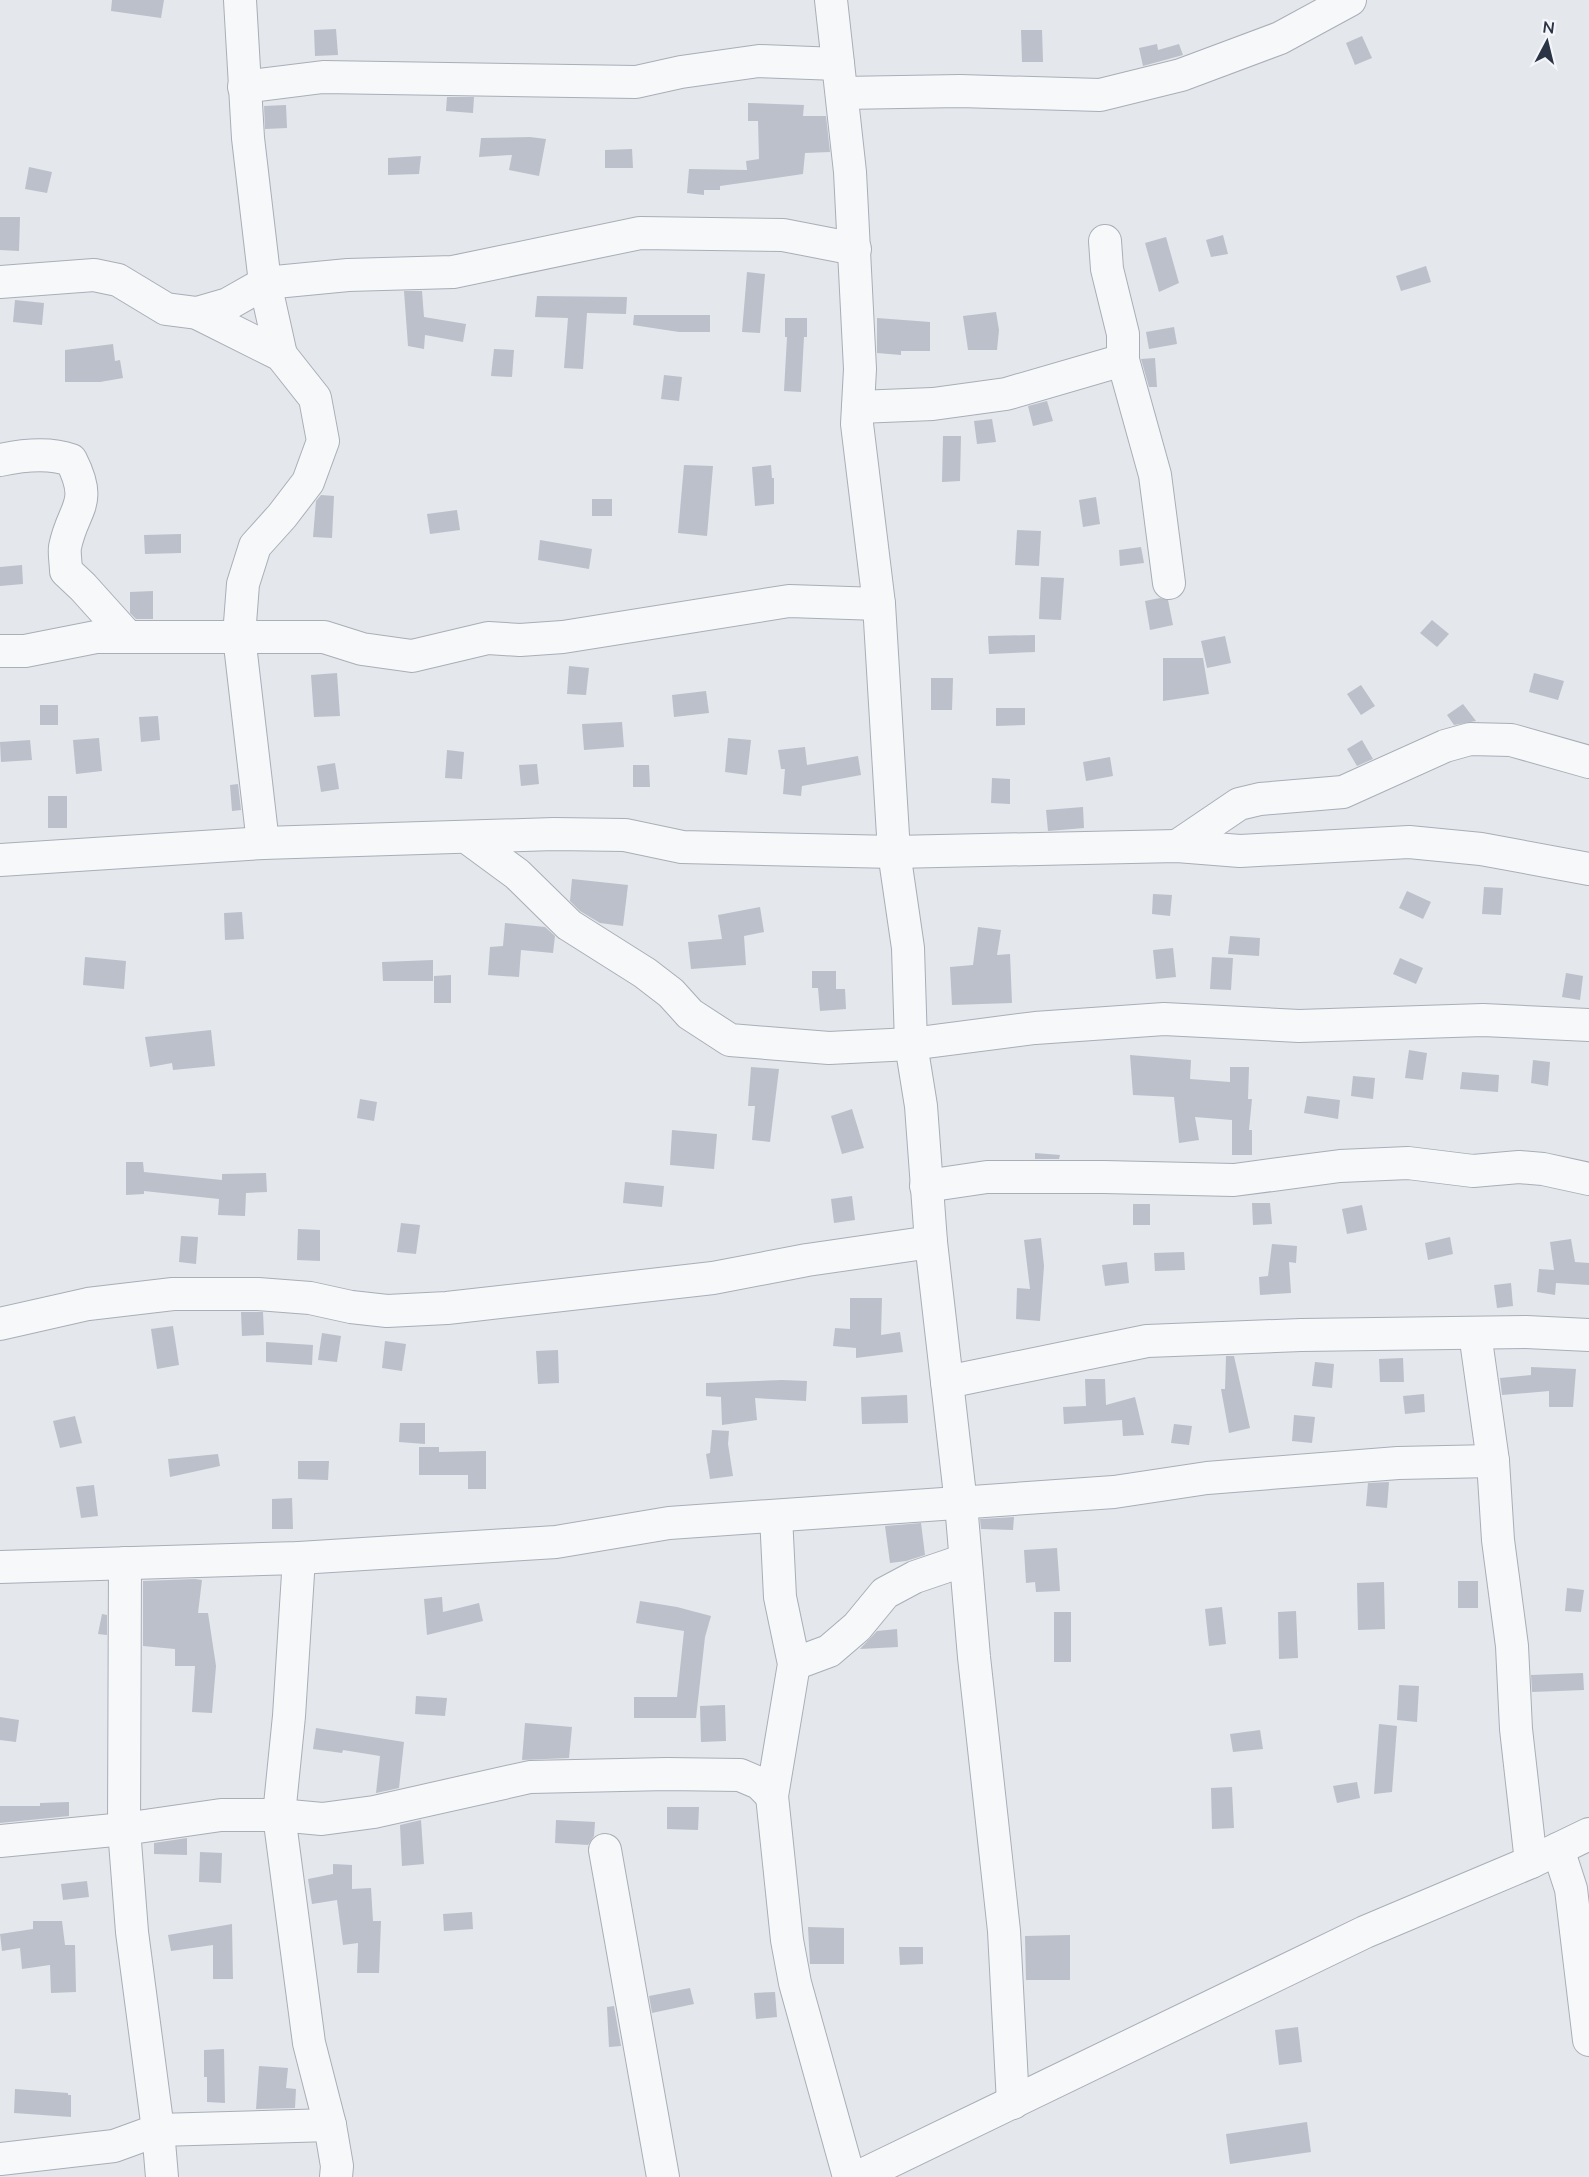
<svg xmlns="http://www.w3.org/2000/svg" width="1589" height="2177" font-family="Mulish,sans-serif">
<style>
.building{fill:#bbc0ca}
.lines{fill:none;stroke-linecap:round;stroke-linejoin:round}
.minor-casing{stroke:#a9aeb7;stroke-width:34}
.minor{stroke:#f7f8fa;stroke-width:32}
</style>
<rect width="100%" height="100%" fill="#e4e7ec"/>
<g class="building">
<polygon points="112,0 164,0 161,18 111,11"/>
<polygon points="336,29 338,55 315,56 314,30"/>
<polygon points="1021,30 1042,30 1043,62 1022,62"/>
<polygon points="1362,36 1372,58 1355,65 1346,43"/>
<polygon points="1157,44 1158,50 1179,44 1183,55 1143,66 1139,48"/>
<polygon points="447,97 474,97 473,113 446,111"/>
<polygon points="748,103 804,105 803,116 826,116 830,152 805,153 803,174 720,186 720,190 704,190 704,195 687,193 689,169 747,170 746,161 759,159 758,121 748,121"/>
<polygon points="286,105 287,128 265,129 264,106"/>
<polygon points="530,137 546,139 539,176 509,170 512,155 479,157 481,138"/>
<polygon points="632,149 633,168 605,168 605,150"/>
<polygon points="421,156 419,174 388,175 388,158"/>
<polygon points="29,167 52,172 47,193 25,189"/>
<polygon points="0,217 20,217 19,251 0,250"/>
<polygon points="1223,235 1228,254 1211,257 1206,240"/>
<polygon points="1166,237 1179,283 1159,292 1145,243"/>
<polygon points="1426,266 1431,282 1401,291 1396,276"/>
<polygon points="747,272 765,274 760,333 742,332"/>
<polygon points="404,291 422,291 424,317 466,324 463,342 425,335 424,349 408,346"/>
<polygon points="537,296 627,297 626,314 587,313 583,369 564,368 568,318 535,317"/>
<polygon points="15,300 44,303 42,325 13,322"/>
<polygon points="996,312 999,330 997,350 968,350 963,316"/>
<polygon points="634,315 710,315 710,332 679,332 633,325"/>
<polygon points="785,318 807,318 807,337 804,337 801,392 784,391 787,337 785,337"/>
<polygon points="877,318 930,322 930,351 901,351 901,355 877,353"/>
<polygon points="1174,327 1177,344 1149,349 1146,332"/>
<polygon points="113,344 115,361 120,360 123,378 100,382 65,382 65,350"/>
<polygon points="494,349 514,350 512,377 491,376"/>
<polygon points="1155,358 1157,387 1149,387 1141,359"/>
<polygon points="664,375 682,377 679,401 661,399"/>
<polygon points="1047,401 1053,421 1033,426 1028,406"/>
<polygon points="992,419 996,442 977,444 974,421"/>
<polygon points="943,436 961,436 960,481 942,482"/>
<polygon points="684,465 713,466 707,536 678,533"/>
<polygon points="771,465 772,478 774,478 774,504 755,506 752,467"/>
<polygon points="321,495 334,496 332,538 313,537 316,501"/>
<polygon points="1096,497 1100,524 1083,527 1079,500"/>
<rect x="592" y="499" width="20" height="17"/>
<polygon points="457,510 460,530 430,534 427,514"/>
<polygon points="1017,530 1041,531 1039,566 1015,565"/>
<polygon points="181,534 181,553 145,554 144,535"/>
<polygon points="540,540 592,549 589,569 538,560"/>
<polygon points="1141,547 1144,563 1120,566 1119,550"/>
<polygon points="22,565 23,584 0,586 0,567"/>
<polygon points="1041,577 1064,578 1061,620 1039,619"/>
<polygon points="153,591 153,619 136,619 130,613 130,592"/>
<polygon points="1160,598 1168,600 1173,625 1150,630 1145,601"/>
<polygon points="1432,620 1449,634 1437,647 1420,633"/>
<polygon points="1035,635 1035,652 989,654 988,636"/>
<polygon points="1225,636 1231,663 1207,668 1201,641"/>
<polygon points="1163,658 1203,658 1209,694 1163,701"/>
<polygon points="569,666 589,668 586,695 567,694"/>
<polygon points="337,673 340,716 314,717 311,675"/>
<polygon points="1534,673 1564,681 1558,700 1529,692"/>
<polygon points="931,678 953,678 952,710 931,710"/>
<polygon points="1361,685 1375,706 1361,715 1347,694"/>
<polygon points="706,691 709,713 674,717 672,695"/>
<polygon points="1463,704 1476,721 1454,725 1447,715"/>
<rect x="40" y="705" width="18" height="20"/>
<polygon points="996,708 1025,708 1025,725 996,726"/>
<polygon points="158,716 160,740 141,742 139,717"/>
<polygon points="622,722 624,747 584,750 582,724"/>
<polygon points="99,738 102,771 76,774 73,740"/>
<polygon points="728,738 751,740 747,775 725,772"/>
<polygon points="30,740 32,760 1,762 0,742"/>
<polygon points="1362,740 1373,759 1357,766 1347,749"/>
<polygon points="805,747 807,765 858,756 861,775 802,786 801,796 783,794 785,769 781,769 778,750"/>
<polygon points="447,750 464,752 462,779 445,778"/>
<polygon points="1110,757 1113,776 1086,781 1083,762"/>
<polygon points="335,763 339,789 321,792 317,766"/>
<polygon points="537,764 539,784 521,786 519,765"/>
<polygon points="633,765 649,765 650,787 633,787"/>
<polygon points="992,778 1010,779 1010,804 991,803"/>
<polygon points="238,784 241,810 232,811 230,785"/>
<rect x="48" y="796" width="19" height="32"/>
<polygon points="1083,807 1084,828 1048,831 1046,810"/>
<polygon points="572,879 628,885 623,926 600,923 580,911 570,901"/>
<polygon points="1484,887 1503,888 1501,915 1482,914"/>
<polygon points="1407,891 1431,902 1423,919 1399,908"/>
<polygon points="1153,894 1172,895 1170,916 1152,914"/>
<polygon points="760,907 764,932 744,936 746,965 691,969 688,942 722,939 718,915"/>
<polygon points="242,912 244,939 225,940 224,913"/>
<polygon points="505,923 545,927 555,936 553,953 521,950 519,977 488,975 490,947 503,946"/>
<polygon points="978,927 1001,930 997,955 1010,954 1012,1003 952,1005 950,967 973,965"/>
<polygon points="1230,936 1260,938 1259,956 1228,954"/>
<polygon points="1173,948 1176,977 1156,979 1153,950"/>
<polygon points="85,957 126,961 124,989 83,985"/>
<polygon points="1212,957 1233,958 1231,990 1210,989"/>
<polygon points="1400,958 1423,968 1416,984 1393,974"/>
<polygon points="433,960 433,981 383,981 382,962"/>
<polygon points="812,971 836,971 836,989 845,989 846,1009 820,1011 818,988 812,988"/>
<polygon points="1566,973 1583,976 1580,1000 1562,997"/>
<polygon points="451,975 451,1003 434,1003 434,976"/>
<polygon points="211,1030 215,1066 173,1070 172,1063 150,1067 145,1037"/>
<polygon points="1409,1050 1427,1053 1423,1080 1405,1078"/>
<polygon points="1130,1055 1191,1060 1190,1079 1230,1082 1230,1067 1249,1067 1248,1099 1252,1099 1249,1130 1252,1130 1252,1155 1232,1155 1232,1120 1195,1117 1199,1140 1179,1143 1174,1097 1133,1095"/>
<polygon points="1533,1060 1550,1062 1548,1086 1531,1083"/>
<polygon points="751,1067 779,1069 770,1142 752,1140 755,1106 748,1106"/>
<polygon points="1462,1072 1499,1075 1498,1092 1460,1089"/>
<polygon points="1353,1076 1375,1078 1373,1099 1351,1096"/>
<polygon points="1307,1096 1340,1100 1338,1119 1304,1113"/>
<polygon points="360,1099 377,1102 374,1121 357,1118"/>
<polygon points="852,1109 864,1148 842,1154 831,1116"/>
<polygon points="672,1130 717,1134 714,1169 670,1165"/>
<polygon points="1035,1153 1060,1155 1059,1159 1035,1159"/>
<polygon points="126,1162 143,1162 144,1172 222,1180 222,1174 266,1173 267,1192 246,1193 245,1216 218,1215 219,1199 144,1191 144,1194 126,1195"/>
<polygon points="625,1182 664,1186 662,1207 623,1203"/>
<polygon points="852,1196 855,1220 834,1223 831,1199"/>
<polygon points="1252,1203 1270,1203 1272,1224 1253,1225"/>
<rect x="1133" y="1204" width="17" height="21"/>
<polygon points="1362,1205 1367,1230 1347,1234 1342,1209"/>
<polygon points="401,1223 420,1225 416,1254 397,1252"/>
<polygon points="298,1229 320,1230 320,1261 297,1260"/>
<polygon points="181,1236 198,1237 196,1264 179,1262"/>
<polygon points="1450,1237 1453,1254 1428,1260 1425,1243"/>
<polygon points="1041,1238 1044,1266 1040,1321 1016,1319 1017,1288 1030,1289 1024,1240"/>
<polygon points="1571,1239 1575,1262 1589,1263 1589,1285 1556,1283 1555,1295 1537,1292 1539,1269 1554,1270 1550,1242"/>
<polygon points="1272,1244 1297,1246 1296,1263 1289,1262 1291,1293 1260,1295 1259,1277 1268,1276"/>
<polygon points="1184,1252 1185,1270 1155,1271 1154,1253"/>
<polygon points="1127,1262 1129,1283 1105,1286 1102,1265"/>
<polygon points="1511,1283 1513,1306 1497,1308 1494,1285"/>
<polygon points="850,1298 882,1298 881,1335 900,1332 903,1352 856,1358 856,1348 833,1346 835,1328 850,1329"/>
<polygon points="241,1312 263,1312 264,1335 242,1336"/>
<polygon points="173,1326 179,1365 157,1369 151,1329"/>
<polygon points="322,1333 341,1336 337,1362 318,1360"/>
<polygon points="385,1341 406,1344 402,1371 382,1368"/>
<polygon points="266,1342 313,1345 312,1365 266,1362"/>
<polygon points="558,1350 559,1383 538,1384 536,1351"/>
<polygon points="1226,1356 1234,1356 1250,1428 1229,1433 1221,1389 1225,1389"/>
<polygon points="1403,1358 1404,1382 1380,1382 1379,1359"/>
<polygon points="1315,1362 1334,1364 1332,1388 1312,1386"/>
<polygon points="1531,1367 1576,1369 1573,1407 1549,1407 1549,1391 1502,1395 1500,1378 1531,1375"/>
<polygon points="1085,1379 1105,1379 1106,1405 1135,1397 1144,1435 1123,1436 1122,1420 1064,1424 1063,1407 1086,1406"/>
<polygon points="782,1380 807,1381 806,1401 755,1398 757,1420 722,1425 721,1397 706,1396 706,1383"/>
<polygon points="1424,1394 1425,1412 1405,1414 1403,1396"/>
<polygon points="907,1395 908,1423 862,1424 861,1397"/>
<polygon points="1294,1415 1315,1417 1312,1443 1292,1441"/>
<polygon points="75,1416 82,1443 60,1448 53,1421"/>
<polygon points="400,1423 425,1423 425,1444 399,1442"/>
<polygon points="1174,1424 1192,1426 1189,1445 1171,1443"/>
<polygon points="712,1430 729,1431 728,1444 733,1476 710,1479 706,1454 710,1453"/>
<polygon points="419,1447 439,1447 439,1452 486,1451 486,1489 468,1489 468,1475 419,1475"/>
<polygon points="218,1454 220,1466 170,1477 168,1459"/>
<polygon points="298,1461 329,1461 328,1480 298,1479"/>
<polygon points="1389,1482 1387,1508 1366,1506 1368,1483"/>
<polygon points="94,1485 98,1516 81,1518 76,1487"/>
<polygon points="292,1498 293,1529 272,1529 272,1499"/>
<polygon points="1014,1517 1013,1530 981,1529 980,1519"/>
<polygon points="921,1523 925,1555 906,1561 890,1563 885,1526"/>
<polygon points="1057,1548 1060,1591 1036,1592 1035,1582 1026,1583 1024,1550"/>
<polygon points="195,1579 202,1580 198,1613 208,1613 216,1666 212,1713 192,1712 195,1666 175,1666 175,1649 143,1646 143,1581"/>
<rect x="1458" y="1581" width="20" height="27"/>
<polygon points="1384,1582 1385,1629 1358,1630 1357,1583"/>
<polygon points="1567,1588 1584,1590 1581,1612 1565,1611"/>
<polygon points="442,1597 443,1612 479,1603 483,1621 427,1635 424,1599"/>
<polygon points="640,1601 677,1607 711,1616 705,1637 696,1718 634,1718 634,1697 677,1697 684,1631 636,1623"/>
<polygon points="1222,1607 1226,1644 1209,1646 1205,1609"/>
<polygon points="1296,1611 1298,1658 1279,1659 1278,1612"/>
<rect x="1054" y="1612" width="17" height="50"/>
<polygon points="102,1614 107,1615 107,1635 98,1634"/>
<polygon points="897,1629 898,1647 860,1649 877,1631"/>
<polygon points="1583,1673 1584,1690 1532,1692 1531,1675"/>
<polygon points="1399,1685 1419,1686 1417,1722 1397,1720"/>
<polygon points="416,1696 447,1698 445,1716 415,1714"/>
<polygon points="725,1705 726,1741 701,1742 700,1706"/>
<polygon points="0,1717 19,1720 16,1742 0,1740"/>
<polygon points="525,1723 572,1727 569,1758 522,1760"/>
<polygon points="1379,1724 1397,1726 1392,1792 1374,1794"/>
<polygon points="316,1728 404,1742 399,1788 376,1793 380,1756 343,1750 342,1753 313,1749"/>
<polygon points="1260,1730 1263,1749 1233,1752 1230,1734"/>
<polygon points="1357,1782 1360,1798 1337,1803 1333,1786"/>
<polygon points="1232,1787 1234,1828 1212,1829 1211,1788"/>
<polygon points="69,1802 69,1816 0,1823 0,1806 40,1806 40,1803"/>
<polygon points="667,1807 699,1807 698,1830 667,1829"/>
<polygon points="421,1820 424,1864 402,1866 400,1825"/>
<polygon points="556,1820 595,1822 594,1836 588,1845 555,1843"/>
<polygon points="187,1838 187,1855 154,1854 154,1843"/>
<polygon points="200,1852 222,1853 221,1883 199,1882"/>
<polygon points="333,1864 352,1865 352,1889 371,1888 373,1921 381,1921 379,1973 357,1973 358,1943 343,1945 337,1900 312,1904 308,1879 333,1874"/>
<polygon points="87,1881 89,1897 63,1900 61,1884"/>
<polygon points="472,1912 473,1929 444,1931 443,1914"/>
<polygon points="33,1921 62,1921 65,1945 75,1945 76,1992 51,1993 50,1965 22,1969 20,1948 2,1951 0,1934 33,1929"/>
<polygon points="232,1924 233,1979 213,1979 213,1945 171,1951 168,1935"/>
<polygon points="808,1927 844,1928 844,1964 810,1964"/>
<polygon points="1070,1935 1070,1980 1026,1980 1025,1936"/>
<polygon points="899,1947 923,1947 923,1964 900,1965"/>
<polygon points="690,1988 694,2004 652,2013 649,1996"/>
<polygon points="775,1992 777,2017 756,2019 754,1993"/>
<polygon points="614,2006 621,2046 609,2047 607,2007"/>
<polygon points="1298,2027 1302,2062 1279,2065 1275,2030"/>
<polygon points="224,2049 225,2103 207,2102 207,2077 204,2077 204,2050"/>
<polygon points="259,2066 288,2068 286,2088 296,2089 295,2108 256,2109"/>
<polygon points="15,2089 68,2093 68,2095 71,2095 71,2117 14,2113"/>
<polygon points="1307,2122 1311,2152 1230,2164 1226,2134"/>
</g>
<g class="lines">
<defs>
<g id="minor">
<polyline points="240,0 248,138 265,283 281,355"/>
<polyline points="831,0 850,172 860,369 857,424 879,604 894,852 908,948 911,1044 921,1106 931,1242 961,1504 974,1657 1004,1931 1013,2103"/>
<polyline points="244,87 323,77 636,82 681,72 759,61 838,64"/>
<polyline points="842,93 960,91 1100,95 1181,75 1280,38 1350,0"/>
<polyline points="1105,241 1107,269 1123,334 1123,360 1155,475 1169,583"/>
<polyline points="0,282 94,275 118,280 166,309 197,313 281,355 315,398 323,441 308,482 282,516 255,546 243,584 239,636 263,843"/>
<polyline points="197,313 228,304 265,283 348,275 453,272 640,233 783,235 855,249"/>
<polyline points="858,407 933,404 1006,394 1123,360"/>
<path d="M0,460C23,455 49,452 71,460C94,505 73,507 65,547C64,554 66,564 66,571L83,587L128,637"/>
<polyline points="0,651 25,651 96,637 324,637 362,649 412,656 488,638 520,640 563,637 789,601 879,604"/>
<polyline points="468,838 517,874 569,925 645,973 671,993 690,1014 730,1040 829,1048 911,1044 1035,1028 1164,1019 1299,1026 1483,1020 1589,1025"/>
<polyline points="1177,846 1239,804 1260,799 1343,792 1445,746 1470,739 1511,740 1589,762"/>
<polyline points="0,860 263,843 554,834 625,835 682,847 894,852 1177,846 1240,851 1409,842 1481,849 1589,869"/>
<polyline points="926,1186 987,1177 1104,1177 1234,1180 1340,1166 1408,1163 1473,1171 1519,1167 1543,1169 1589,1179"/>
<polyline points="0,1324 88,1304 173,1294 258,1294 310,1298 351,1307 387,1311 447,1308 713,1278 807,1260 931,1242"/>
<polyline points="1475,1333 1493,1461 1498,1540 1512,1646 1516,1729 1531,1862"/>
<polyline points="947,1382 1147,1341 1301,1335 1526,1332 1589,1335"/>
<polyline points="776,1516 780,1597 794,1664 772,1796 787,1940 795,1983 849,2177"/>
<polyline points="299,1558 289,1716 279,1815 309,2043 330,2125 337,2166 336,2177"/>
<polyline points="125,1563 124,1829 132,1932 158,2130 162,2177"/>
<polyline points="0,1567 299,1558 556,1542 669,1523 1114,1492 1207,1478 1398,1463 1493,1461"/>
<polyline points="794,1664 829,1651 857,1627 885,1593 915,1577 965,1560"/>
<polyline points="0,1841 124,1829 221,1815 279,1815 322,1819 374,1812 530,1777 667,1774 740,1775 759,1783 772,1796"/>
<polyline points="1558,1849 1571,1889 1589,2040"/>
<polyline points="605,1850 663,2177"/>
<polyline points="0,2159 114,2146 158,2130 330,2125"/>
<polyline points="858,2177 1365,1932 1531,1862 1589,1834"/>
</g>
</defs>
<use href="#minor" class="minor-casing"/>
<use href="#minor" class="minor"/>
</g>
<g transform="translate(1547 42) rotate(7)" stroke="#f4f6f9" stroke-width="4.5" paint-order="stroke">
<path d="M0-4.5L10 22L0 15L-10 22Z" fill="#2b3445"/>
<text y="-9" font-size="16" font-weight="bold" text-anchor="middle" fill="#2b3445">N</text>
</g>
</svg>
